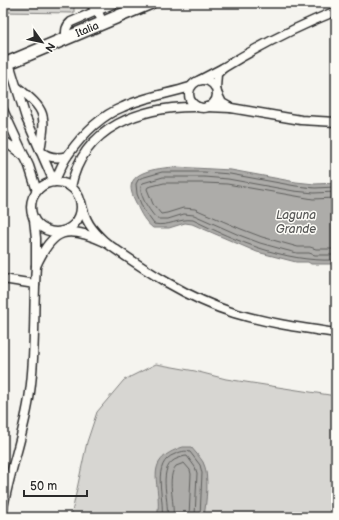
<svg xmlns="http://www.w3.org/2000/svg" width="339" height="520" font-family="'Balsamiq Sans',sans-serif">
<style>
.green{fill:#d7d6d2;stroke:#81807e}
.water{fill:#adaca9;stroke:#797877}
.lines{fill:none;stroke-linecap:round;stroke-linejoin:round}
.shore{stroke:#5f5f5d;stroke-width:1}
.street-casing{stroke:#2b2b2b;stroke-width:11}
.secondary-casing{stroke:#2b2b2b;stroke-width:15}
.street{stroke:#fdfcf7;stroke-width:8}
.secondary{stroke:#fdfcf7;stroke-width:12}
.labels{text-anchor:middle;stroke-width:3;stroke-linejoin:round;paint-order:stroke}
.street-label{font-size:11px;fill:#2b2b2b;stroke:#fdfcf7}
.water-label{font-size:12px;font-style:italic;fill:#585857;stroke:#fdfcf7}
</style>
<rect width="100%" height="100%" fill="#f5f4ef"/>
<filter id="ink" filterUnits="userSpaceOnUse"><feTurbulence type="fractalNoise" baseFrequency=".025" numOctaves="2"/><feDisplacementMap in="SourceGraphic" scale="8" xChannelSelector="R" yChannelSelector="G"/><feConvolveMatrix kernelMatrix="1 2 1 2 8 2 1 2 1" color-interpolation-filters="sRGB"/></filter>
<g filter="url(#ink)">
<g class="green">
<polygon points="3,3 74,3 74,13 3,12"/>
<polygon points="156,364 195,371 226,379 336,396 336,517 71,517 87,442 97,412 124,380"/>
</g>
<g class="water">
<path d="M175,167L231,170L296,182L315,184L336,183V266L333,264H311L308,262H296L257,252L192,224L185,223L169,228H153C146,223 140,213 137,205C135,200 131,194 131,187C132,170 162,168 175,167Z"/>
<path d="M183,447H191C195,452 200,457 203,462C210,475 206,503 204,517H157C164,485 139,461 183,447Z"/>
</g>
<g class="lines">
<g class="shore">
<path d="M336,187L315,188L296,186L230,174L204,172H162L141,178L138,180L136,184L137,194L143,209L154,224C168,227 179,218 193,220C236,241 285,262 333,260L336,261"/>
<path d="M336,192L314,193L294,191L228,179L204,177H163L143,183C135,191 151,213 157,219H168L184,214L194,215L239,235L260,243L285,250L297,253H309L315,255H336"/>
<polyline points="336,198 313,199 227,184 204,183 164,183 148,187 147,189 153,204 161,214 167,213 183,208 195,209 241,229 262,237 287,244 298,247 310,247 316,249 336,249"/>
<path d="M162,517C165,497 150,463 175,454C180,452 185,450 190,452L200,465L202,473L200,517"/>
<path d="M167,517C170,499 155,465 179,458C182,457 184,456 187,456L195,467L197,473L195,517"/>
<path d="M173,517C175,501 166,478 176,466L184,463L190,470L191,474L189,517"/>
</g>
<defs>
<g id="street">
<polyline points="90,3 97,10 103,23"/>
<path d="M66,39C66,31 65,27 71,22L115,3"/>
<path d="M9,63L26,118L54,182C59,173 62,163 68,155C82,135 100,116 123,107C144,97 168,94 190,87"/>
<path d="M223,68C259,46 296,27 336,11"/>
<polyline points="200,80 223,68 217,74 216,88"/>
<circle cx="203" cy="94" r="14"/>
<path d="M17,87C47,111 46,114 40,151C48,158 57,159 67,156"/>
<polyline points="207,107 231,108 222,103 217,93"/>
<polyline points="231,108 301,120 336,122"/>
<polyline points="3,110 29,166 37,191"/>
<polyline points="3,140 25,157"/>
<circle cx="56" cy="207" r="25"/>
<path d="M71,187C83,126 142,106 198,107"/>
<path d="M34,220L36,238V266C53,228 67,225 105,242C91,229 85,221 81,202"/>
<path d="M105,242C145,270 187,298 234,313C267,323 302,328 336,333"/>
<polyline points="3,279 35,284"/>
<path d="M3,508C10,469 25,432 30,392C36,350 33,308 36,266"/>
</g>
<polyline id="secondary" points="3,65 150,3"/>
</defs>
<use href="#street" class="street-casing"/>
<use href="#secondary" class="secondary-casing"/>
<use href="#street" class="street"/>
<use href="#secondary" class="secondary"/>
</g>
</g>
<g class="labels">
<g class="street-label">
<text transform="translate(87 29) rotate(-23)" y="4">Italia</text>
</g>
<g class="water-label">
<text x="296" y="219">Laguna<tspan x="296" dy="14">Grande</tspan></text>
</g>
</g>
<rect width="339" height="520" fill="none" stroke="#fdfcf7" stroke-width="16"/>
<rect x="8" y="8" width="323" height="504" fill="none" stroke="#2b2b2b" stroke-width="1.5" filter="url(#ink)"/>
<g transform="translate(42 42) rotate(123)" stroke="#fdfcf7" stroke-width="3" paint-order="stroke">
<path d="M0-3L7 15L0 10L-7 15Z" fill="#2b2b2b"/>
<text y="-6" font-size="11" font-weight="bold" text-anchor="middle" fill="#2b2b2b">N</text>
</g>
<path d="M24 490v6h63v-6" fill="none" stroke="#2b2b2b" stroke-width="2"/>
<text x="30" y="490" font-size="12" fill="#2b2b2b" stroke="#fdfcf7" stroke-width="3" paint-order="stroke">50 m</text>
</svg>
